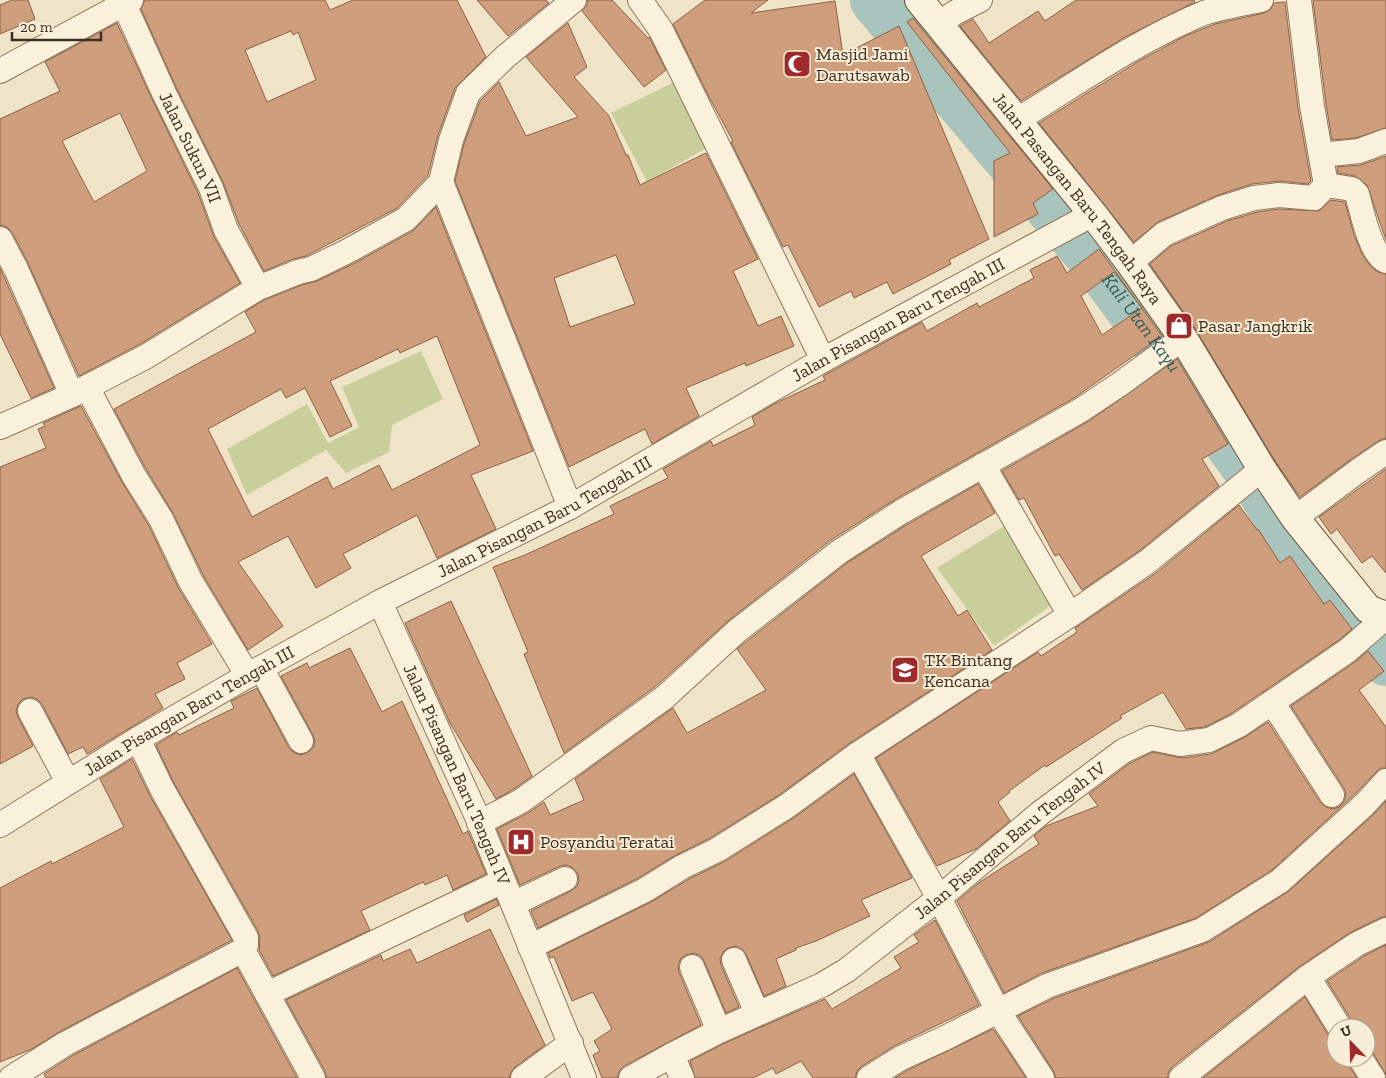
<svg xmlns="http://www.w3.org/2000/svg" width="1386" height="1078" font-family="'Zilla Slab',serif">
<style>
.green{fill:#c9cf9b}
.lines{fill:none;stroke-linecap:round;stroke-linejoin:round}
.river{stroke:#a9c4bc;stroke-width:52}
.building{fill:#cf9f7d;stroke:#8d5f41;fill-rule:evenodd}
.street-casing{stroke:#8d765c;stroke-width:26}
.secondary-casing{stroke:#6f573f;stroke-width:30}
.street{stroke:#faf1dc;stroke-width:24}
.secondary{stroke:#faf1dc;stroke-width:28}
.labels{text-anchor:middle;stroke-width:4;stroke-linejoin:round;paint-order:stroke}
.poi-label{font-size:18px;fill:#3d2e20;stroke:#f7eed8;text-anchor:start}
.street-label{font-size:18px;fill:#3d2e20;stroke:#f7eed8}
.water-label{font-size:19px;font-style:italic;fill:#2f5d5a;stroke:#f7eed8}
</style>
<rect width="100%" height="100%" fill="#f0e4c8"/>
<g class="green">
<polygon points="678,80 713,144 647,182 611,113"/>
<polygon points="421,351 443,399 392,425 389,452 346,473 326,450 247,495 227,449 307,404 328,443 359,427 342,387"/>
<polygon points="1006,525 1053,604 994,646 937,568"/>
</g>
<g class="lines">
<path class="river" id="s1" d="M876,0L1096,261L1172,362L1257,480L1287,530L1364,627L1377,640L1386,660"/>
</g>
<g class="building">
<polygon points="12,0 28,0 35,19 0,34 0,5"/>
<path d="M145,0H325L330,10L353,0H457L486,57L455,88L438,135L428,175L397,208L306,256L293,259L264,271L239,224L223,182L176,87L141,9ZM291,31L293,35L298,32L316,80L267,102L245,50Z"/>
<polygon points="477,0 546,0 549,3 508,36"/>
<polygon points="587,0 612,0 648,38 649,37 666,70 644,87 582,11 587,5"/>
<polygon points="705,0 768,0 751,13 835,1 843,55 899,26 989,239 949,260 951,264 893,294 887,282 854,298 851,291 819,307 788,245 783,247 731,142 733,141 707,93 673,24"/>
<polygon points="1076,0 1194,0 1195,2 1125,37 1021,101 960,26 973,19 989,43 1038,11 1045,21"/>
<polygon points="1313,0 1386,0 1386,128 1356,138 1332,140 1326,104"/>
<polygon points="1285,2 1298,108 1311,181 1308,184 1280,181 1252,184 1218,195 1158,222 1134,242 1039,123 1139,61 1185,36 1215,24 1264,13 1270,10 1274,3"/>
<polygon points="913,18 1053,189 1033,203 1038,214 994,237 994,161 1010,153 907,22"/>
<path d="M117,23L152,99L198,193L214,237L240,283L140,344L79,376L28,263L12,232L7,227L0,225V119L60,91L45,62ZM120,113L147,171L94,202L62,141Z"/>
<path d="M568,23L587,67L574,77L609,116L626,155H628L640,185L706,153L758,259L733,271L758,326L781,316L794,346L746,366L745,363L686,388L699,416L652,444L645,429L569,467L455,181L464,144L480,101L499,82L526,136L578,117L526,57ZM616,255L635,304L570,327L554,278Z"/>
<polygon points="1386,156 1386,240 1367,185 1355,176 1338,173 1337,167 1361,165"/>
<polygon points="1331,200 1345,202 1354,235 1363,256 1372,268 1378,272 1386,274 1386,438 1378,441 1350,460 1300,497 1275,461 1196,330 1150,264 1171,246 1227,221 1257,212 1279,209 1319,211"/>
<path d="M436,207L533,451L471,475L496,529L437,558L417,515L343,554L351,568L316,588L288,536L238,562L283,626L248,650L203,575L173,513L146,469L114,409L256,332L245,312L264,300L302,285L317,281L353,264L413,231ZM437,336L480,445L392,490L379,465L333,489L327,477L252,517L208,429L281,389L286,398L305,388L330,437L352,426L330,381L398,349L400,353Z"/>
<path d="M1099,249L1162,336L1074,398L894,500L831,540L729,620L656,686L564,753L524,654L528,652L493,567L525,555L614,514L610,506L668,478L663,469L711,441L713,446L755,425L752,417L776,403L825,380L823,376L922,322L927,331L977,303L979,307L1034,278L1030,270L1057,256L1067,273ZM1114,272L1142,308L1102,335L1081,296Z"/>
<polygon points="0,268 54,388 31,398 0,334"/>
<polygon points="1177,359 1228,444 1202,459 1219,486 1139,551 1082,590 1059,554 1055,556 1024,498 1019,500 1002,471 1089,421"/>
<polygon points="81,406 122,482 149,526 179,589 212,644 177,663 185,679 155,694 163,708 87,754 83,747 68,754 42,704 37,699 31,697 23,699 18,704 16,711 18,717 33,746 0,764 0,467 46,448 38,429 45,426 43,423"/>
<polygon points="1386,469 1386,573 1372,556 1362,563 1337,529 1331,534 1319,517"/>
<polygon points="978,484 995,513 921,556 958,616 967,610 992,650 850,743 779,795 710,838 676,855 638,878 538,928 531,911 571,891 577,886 579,880 578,874 572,867 566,865 560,866 520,885 497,829 528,813 544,802 550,815 584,800 575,779 673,708 687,733 766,690 737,649 847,563 908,524"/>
<polygon points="1239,505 1257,530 1258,529 1280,563 1290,556 1324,604 1330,600 1352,629 1339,640 1232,713 1205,727 1186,729 1163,692 1120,716 1122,718 1046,767 1045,765 1009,791 1010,792 998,802 1010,821 976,849 937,866 876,758 1038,652 1041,656 1077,632 1075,628 1156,573"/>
<polygon points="451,601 532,776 514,789 496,799 450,723 405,623"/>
<polygon points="350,648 382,712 402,701 463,834 468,831 486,874 453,890 447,875 425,885 423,882 361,911 370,930 273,976 259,950 260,938 258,931 174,783 156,745 177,732 179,735 234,708 231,701 257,688 289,748 293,752 300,755 307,753 313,748 315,742 313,735 281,676 307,663 309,668"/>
<polygon points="1368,651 1384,671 1359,690 1386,727 1386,768 1381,768 1376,772 1355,794 1272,870 1196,918 1042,973 1004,993 957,901 980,882 1039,844 1034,836 1046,826 1098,806 1089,794 1130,763 1153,752 1182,758 1211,754 1245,737 1268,722 1320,802 1326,807 1333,809 1339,807 1344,801 1346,794 1344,788 1291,706 1355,662"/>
<polygon points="132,759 150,796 232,940 59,1032 32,1049 0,1062 0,888 51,861 52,864 124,827 100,779"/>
<polygon points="854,774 912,878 861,900 870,916 816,941 796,948 796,950 776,959 786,986 764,996 746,954 742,949 736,946 728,948 723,952 720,959 721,965 739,1007 726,1013 704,961 701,956 694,953 686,955 681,958 678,965 679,972 701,1025 624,1066 619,1071 617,1078 602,1078 593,1055 600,1051 594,1041 612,1029 593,992 572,1001 554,957 550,958 548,953 651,902 689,879 724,862 795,817"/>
<polygon points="1386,801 1386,916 1380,918 1351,932 1300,966 1172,1067 1168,1073 1168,1078 1056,1078 1053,1070 1018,1016 1052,999 1209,942 1289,891 1374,814"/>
<polygon points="496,899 499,905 467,922 464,915"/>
<polygon points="935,920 979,1005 894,1046 862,1066 857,1071 855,1078 813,1078 801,1061 776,1074 773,1068 753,1078 695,1078 690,1061 725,1043 825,999 832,1009 901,968 894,957 919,942 914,935"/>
<polygon points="490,929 545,1045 515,1067 511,1072 509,1078 327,1078 325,1071 286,1000 381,955 383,961 410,949 417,963"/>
<polygon points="1386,945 1386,1075 1372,1051 1366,1046 1366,1028 1354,1028 1352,1021 1327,981 1364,956"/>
<polygon points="237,968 297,1078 46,1078 44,1074 72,1056"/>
<polygon points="1305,997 1328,1035 1336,1041 1336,1058 1346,1058 1348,1065 1357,1078 1203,1078"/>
<polygon points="993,1029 1026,1078 895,1078 908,1070"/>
</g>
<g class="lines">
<defs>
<g id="street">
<polyline points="640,0 661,30 823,360"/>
<path id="s2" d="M124,4L164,93L211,188L226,230L258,288"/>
<polyline points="938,24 956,12 980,0"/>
<polyline points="0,71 131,0"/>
<path d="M1017,120C1078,83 1138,40 1204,13C1222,7 1242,4 1261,0"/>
<polyline points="1321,155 1359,151 1386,141"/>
<polyline points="441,182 570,507"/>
<path d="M1326,185L1352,189L1357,194C1362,211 1370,254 1386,261"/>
<polyline points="0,239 16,269 72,395"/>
<polyline points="1130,263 1164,234 1222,208 1254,198 1279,195 1314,198 1326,185 1312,106 1299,0"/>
<polyline points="87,387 134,476 161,519 191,582 248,676"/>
<polyline points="0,427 72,395 147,356 258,288 298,272 311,269 346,252 406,219 441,182 451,140 468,93 505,57 574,0"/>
<polyline points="983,465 1070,615"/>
<polyline points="1295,518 1358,471 1386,452"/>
<path id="s3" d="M380,602L479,821L584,1078"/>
<polyline points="261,668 301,741"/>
<polyline points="1272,702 1332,795"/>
<polyline points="30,711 68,782"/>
<polyline points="858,754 939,898 998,1011 1042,1078"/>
<polyline points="479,823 521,801 665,697 737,631 839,552 901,512 1081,410 1120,384 1183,338"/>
<path id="s4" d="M0,825L138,739L261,668L380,602L570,507L823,360L1093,214"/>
<polyline points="513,904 565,879"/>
<polyline points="530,947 645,890 682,867 717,850 787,806 858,754 1070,615 1147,562 1262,469"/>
<polyline points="243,950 313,1078"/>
<polyline points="734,960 757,1013"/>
<polyline points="692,967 719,1031"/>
<polyline points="1308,977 1340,1028"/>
<polyline points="267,994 503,881"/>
<polyline points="672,1055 682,1078"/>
<polyline points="1360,1058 1373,1078"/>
<polyline points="11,1078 65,1044 243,950 246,945 246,938 162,789 138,739"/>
<polyline points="523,1078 571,1043"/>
<path id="s5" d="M631,1078L672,1055L719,1031L822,985L847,970L939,898L1039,814L1123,751L1151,738L1180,744L1209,740L1239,725L1347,651L1386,617"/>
<polyline points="869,1078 901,1058 945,1038 1047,986 1202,930 1280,881 1365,804 1386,781"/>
<polyline points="1181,1078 1308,977 1357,944 1386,930"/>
</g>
<g id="secondary">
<path id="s6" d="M919,0L1093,214L1130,263L1183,338L1262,469L1295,518L1368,609L1386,616"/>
</g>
</defs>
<use href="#street" class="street-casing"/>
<use href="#secondary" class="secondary-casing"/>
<use href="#street" class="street"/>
<use href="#secondary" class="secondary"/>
</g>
<defs>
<symbol id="mosque-square" viewBox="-11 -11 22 22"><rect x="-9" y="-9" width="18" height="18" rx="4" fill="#9e2a2b" stroke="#f7eed8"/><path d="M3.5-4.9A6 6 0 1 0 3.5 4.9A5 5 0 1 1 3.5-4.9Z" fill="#fff"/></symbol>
<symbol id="shop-square" viewBox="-11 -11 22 22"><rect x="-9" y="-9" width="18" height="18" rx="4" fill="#9e2a2b" stroke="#f7eed8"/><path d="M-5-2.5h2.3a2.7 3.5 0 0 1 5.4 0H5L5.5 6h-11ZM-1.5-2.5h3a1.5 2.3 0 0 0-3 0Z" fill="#fff"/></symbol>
<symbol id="school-square" viewBox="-11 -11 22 22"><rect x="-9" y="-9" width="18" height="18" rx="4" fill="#9e2a2b" stroke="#f7eed8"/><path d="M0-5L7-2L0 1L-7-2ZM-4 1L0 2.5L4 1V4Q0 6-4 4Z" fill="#fff"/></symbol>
<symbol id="hospital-square" viewBox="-11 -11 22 22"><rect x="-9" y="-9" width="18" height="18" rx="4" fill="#9e2a2b" stroke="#f7eed8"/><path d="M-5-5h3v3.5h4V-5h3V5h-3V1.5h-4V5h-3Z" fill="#fff"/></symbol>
</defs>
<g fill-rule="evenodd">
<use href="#mosque-square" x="781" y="48" width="32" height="32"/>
<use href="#shop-square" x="1163" y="310" width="32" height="32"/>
<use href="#school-square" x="889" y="654" width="32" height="32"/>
<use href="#hospital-square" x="505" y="826" width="32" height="32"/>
</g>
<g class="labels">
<g class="poi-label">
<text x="816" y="60">Masjid Jami<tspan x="816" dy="21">Darutsawab</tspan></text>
<text x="1198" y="332">Pasar Jangkrik</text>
<text x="924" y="666">TK Bintang<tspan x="924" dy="21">Kencana</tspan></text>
<text x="540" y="848">Posyandu Teratai</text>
</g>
<g class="street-label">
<text dy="6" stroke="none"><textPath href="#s2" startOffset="158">Jalan Sukun VII</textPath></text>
<text dy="6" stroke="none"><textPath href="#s6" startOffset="254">Jalan Pasangan Baru Tengah Raya</textPath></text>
<text dy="6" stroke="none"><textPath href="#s4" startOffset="1031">Jalan Pisangan Baru Tengah III</textPath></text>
<text dy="6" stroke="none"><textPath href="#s4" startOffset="626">Jalan Pisangan Baru Tengah III</textPath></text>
<text dy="6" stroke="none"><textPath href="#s4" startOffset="221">Jalan Pisangan Baru Tengah III</textPath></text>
<text dy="6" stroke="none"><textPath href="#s3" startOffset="189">Jalan Pisangan Baru Tengah IV</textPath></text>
<text dy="6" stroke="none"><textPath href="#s5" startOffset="450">Jalan Pisangan Baru Tengah IV</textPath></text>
</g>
<g class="water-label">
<text dy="7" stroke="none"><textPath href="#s1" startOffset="418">Kali Utan Kayu</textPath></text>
</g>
</g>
<g transform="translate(1351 1043) rotate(337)"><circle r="24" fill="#f7eed8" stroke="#ada18e"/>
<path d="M0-4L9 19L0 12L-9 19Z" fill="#9e2a2b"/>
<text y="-8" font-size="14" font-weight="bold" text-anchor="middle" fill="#3d2e20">U</text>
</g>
<path d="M12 32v8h89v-8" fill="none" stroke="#3d2e20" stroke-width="2.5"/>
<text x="20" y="32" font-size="15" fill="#3d2e20" stroke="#f7eed8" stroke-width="4" paint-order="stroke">20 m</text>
</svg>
